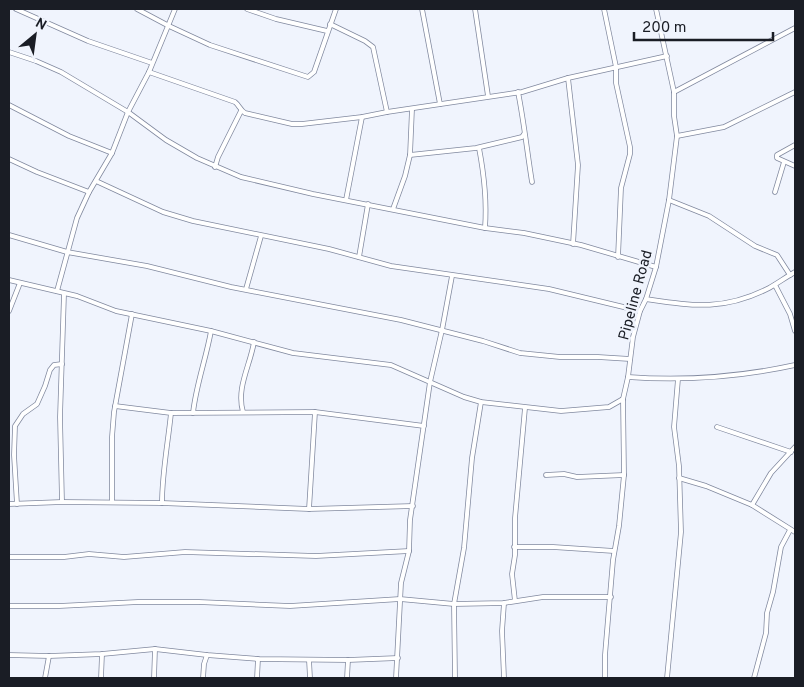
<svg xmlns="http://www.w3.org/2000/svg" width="804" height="687" font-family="Overpass,sans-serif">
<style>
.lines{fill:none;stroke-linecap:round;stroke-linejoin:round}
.minor-casing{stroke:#81899f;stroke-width:5.5}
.minor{stroke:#fff;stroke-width:4}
.labels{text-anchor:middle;stroke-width:5;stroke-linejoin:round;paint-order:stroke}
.street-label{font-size:15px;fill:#1a1d25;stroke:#f0f4fd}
</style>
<rect width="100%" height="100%" fill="#f0f4fd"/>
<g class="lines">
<defs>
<g id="minor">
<polyline points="16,9 88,41 152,63"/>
<polyline points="137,9 169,26 210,45 308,77 314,72 336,9"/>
<polyline points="247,9 276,19 327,31"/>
<polyline points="422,9 440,104"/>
<polyline points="475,9 488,96"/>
<polyline points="604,9 616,67 616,83 630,147 630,154 621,188 618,257"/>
<polyline points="330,24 365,41 373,47 387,112"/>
<polyline points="9,52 36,61 61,72 128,112 166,140 197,158 241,177 313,194 485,228 524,233 581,245 656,267"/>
<path d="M149,72L235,102C239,105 240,110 245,113L292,124H302L362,117L387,112L522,92L568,78L667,56"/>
<polyline points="568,78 578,165 573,244"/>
<path d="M518,92C524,122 527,151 532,182"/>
<polyline points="674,92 795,28"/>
<polyline points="9,105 69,136 112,153"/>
<polyline points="677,136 724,127 795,92"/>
<polyline points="795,145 777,155 777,158 795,166"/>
<path d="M479,148C484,174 487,201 485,228"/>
<polyline points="410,155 476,148 522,137 524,134"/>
<polyline points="9,159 37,172 89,192"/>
<polyline points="215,167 218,157 241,111"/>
<polyline points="96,181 163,212 193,221 329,249 391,266 549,289 640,311"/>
<polyline points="775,192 784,162"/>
<polyline points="346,200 362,117"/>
<polyline points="669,200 709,216 755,246 777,255 790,275"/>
<polyline points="393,209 405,176 410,155 412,109"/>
<polyline points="9,235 67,252 147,266 231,287 401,320 483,341 520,353 560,357 598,357 630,359"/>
<polyline points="359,257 368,204"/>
<polyline points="9,280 77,296 116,311 211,331 293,353 391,365 464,397 481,402 561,411 609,407 623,399"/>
<polyline points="775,285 790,314 795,331"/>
<polyline points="246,289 261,236"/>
<polyline points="57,291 77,218 89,192 112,153 128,112 149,72 175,9"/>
<path d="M646,299C694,306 724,311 769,288C778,283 786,277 795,272"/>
<polyline points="9,311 20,283"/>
<path d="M628,377C684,381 740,377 795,365"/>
<polyline points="115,406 171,413 315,412 424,426"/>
<path d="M243,412C236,388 250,366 254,342"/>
<path d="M193,413C196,385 206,359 211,331"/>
<polyline points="717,427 791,452"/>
<polyline points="546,475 564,474 577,477 624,475"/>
<polyline points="679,478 706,486 752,505 795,532"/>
<polyline points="62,502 60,417 64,294"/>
<polyline points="112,502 112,437 114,412 132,314"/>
<path d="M162,503C162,473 168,443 171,413"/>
<polyline points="9,504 62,502 162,503 309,509 413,506"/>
<polyline points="17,504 14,455 15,426 23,414 37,404 45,386 50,370 54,365 62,364"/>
<polyline points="752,505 771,473 795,447"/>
<polyline points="309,509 315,412"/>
<polyline points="514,547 553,547 614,551"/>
<polyline points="9,557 64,557 89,554 124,557 185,552 316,556 409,551"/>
<polyline points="515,601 512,574 515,555 515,518 525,408"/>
<polyline points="9,606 59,606 138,602 199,602 290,606 400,599 454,604 504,603 543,597 611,597"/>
<polyline points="9,655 49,656 102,654 155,649 207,655 258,659 348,660 398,658"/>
<polyline points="309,660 310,678"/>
<polyline points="45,678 49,656"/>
<polyline points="101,678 102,654"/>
<polyline points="154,678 155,649"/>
<polyline points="203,678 204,664 207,655"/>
<polyline points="257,678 258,659"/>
<polyline points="347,678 348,660"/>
<polyline points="396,678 401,583 409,551 410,520 430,382 442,330 452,276"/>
<polyline points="455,678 454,604 464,548 472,458 481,402"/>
<polyline points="504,678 502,631 504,603"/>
<polyline points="605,678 605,655 613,560 619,526 624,475 623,399 628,377 633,337 640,311 646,299 656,267 669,200 677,136 674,116 674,92 656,9"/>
<polyline points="667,678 681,532 679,466 674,427 678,379"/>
<polyline points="754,678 766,633 767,613 773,592 781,547 790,530"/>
</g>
</defs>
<use href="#minor" class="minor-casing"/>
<use href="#minor" class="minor"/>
</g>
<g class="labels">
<g class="street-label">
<text transform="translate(635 295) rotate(-75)" y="5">Pipeline Road</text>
</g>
</g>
<rect width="804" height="687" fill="none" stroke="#1a1d25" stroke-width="20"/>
<g transform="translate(35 35) rotate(29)" stroke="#f0f4fd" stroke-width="4" paint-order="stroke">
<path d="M0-4L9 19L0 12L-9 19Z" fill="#1a1d25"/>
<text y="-8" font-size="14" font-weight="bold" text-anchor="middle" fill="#1a1d25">N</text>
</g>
<path d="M634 32v8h139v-8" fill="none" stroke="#1a1d25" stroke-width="2.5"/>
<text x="642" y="32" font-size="15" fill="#1a1d25" stroke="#f0f4fd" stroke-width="4" paint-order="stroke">200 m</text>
</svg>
